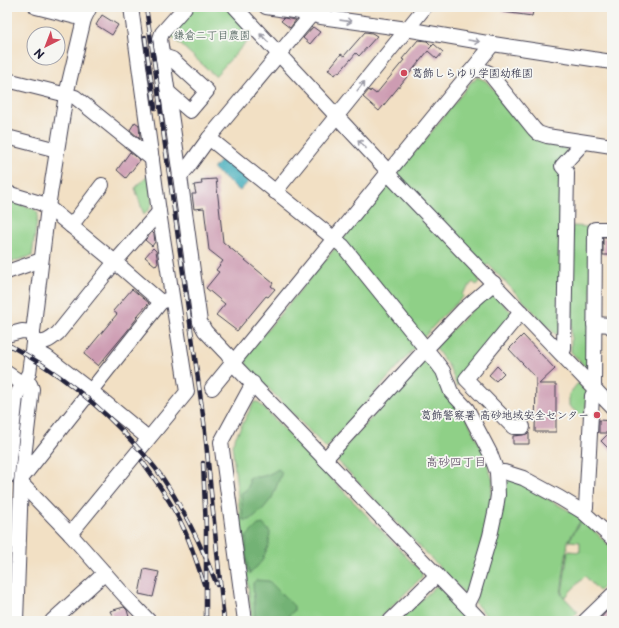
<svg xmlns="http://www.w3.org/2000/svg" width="619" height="628" font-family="'Playpen Sans','Klee One',sans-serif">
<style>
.green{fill:#8fd087;stroke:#587961}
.forest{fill:#73b274;stroke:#4a6a58}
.water{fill:#3baab9;stroke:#2e667a}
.building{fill:#cd9cb2}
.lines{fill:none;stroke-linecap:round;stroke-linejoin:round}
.minor-casing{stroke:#413e50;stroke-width:16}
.minor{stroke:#fff;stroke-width:14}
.rail-casing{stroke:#22223b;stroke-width:4.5}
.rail{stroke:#f6f6f2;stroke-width:3;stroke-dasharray:9;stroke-linecap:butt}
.oneway{stroke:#9c9ca7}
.poi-dot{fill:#d1495b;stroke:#f6f6f2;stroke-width:1.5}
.labels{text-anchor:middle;stroke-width:3.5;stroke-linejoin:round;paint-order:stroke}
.park-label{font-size:11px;fill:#435652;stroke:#f6f6f2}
.poi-label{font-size:11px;fill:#22223b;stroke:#f6f6f2;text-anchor:start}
.neighbourhood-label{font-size:12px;fill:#5e4d65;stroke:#f6f6f2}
</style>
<rect width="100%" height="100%" fill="#f6f6f2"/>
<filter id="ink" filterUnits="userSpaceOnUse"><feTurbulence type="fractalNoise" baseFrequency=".025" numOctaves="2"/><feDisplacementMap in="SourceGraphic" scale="8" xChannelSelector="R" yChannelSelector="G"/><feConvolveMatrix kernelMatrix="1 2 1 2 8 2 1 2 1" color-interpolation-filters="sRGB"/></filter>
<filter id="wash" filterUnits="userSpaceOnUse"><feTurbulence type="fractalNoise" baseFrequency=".012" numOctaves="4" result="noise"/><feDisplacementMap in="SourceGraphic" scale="16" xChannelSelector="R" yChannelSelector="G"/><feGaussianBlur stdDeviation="0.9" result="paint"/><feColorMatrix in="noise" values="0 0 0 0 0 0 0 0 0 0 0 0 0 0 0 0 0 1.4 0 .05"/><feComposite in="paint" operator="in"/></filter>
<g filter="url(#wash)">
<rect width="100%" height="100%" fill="#f2e0c4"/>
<g class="green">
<polygon points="194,7 226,7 253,35 215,76 170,35"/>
<polygon points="477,77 486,81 538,140 546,144 566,147 560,333 555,334 488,264 477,277 479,280 480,282 476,285 473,282 462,294 464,296 440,319 326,448 247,366 246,362 243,359 425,140 472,81 474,81"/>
<polygon points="149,175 152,205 144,215 135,188"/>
<polygon points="11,202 33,208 38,213 32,256 7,263 7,224"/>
<polygon points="572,226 592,227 590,372 571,352"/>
<polygon points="491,291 513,314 457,386 449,367 435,347"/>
<polygon points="425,359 427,360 464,413 484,453 493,481 487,527 468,593 465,594 335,458"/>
<polygon points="578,383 588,394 584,418 569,406 569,394"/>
<polygon points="254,402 258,402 422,573 422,577 377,621 252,621 232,444"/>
<polygon points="506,479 516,481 582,518 568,541 561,594 578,612 569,621 491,621 475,603 503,480"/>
<polygon points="582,519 612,548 612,579 599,591 585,576 565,597 562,594 568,551 580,552 580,542 569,541"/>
<polygon points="436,586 439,587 473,621 399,621"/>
</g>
<g class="forest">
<path d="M278,469L282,472L272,498L263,509L250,520H243L241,493C249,489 249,486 249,478C252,476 255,477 259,477C266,476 272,473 278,469Z"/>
<path d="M263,524L270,532L269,544L262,561L250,574C245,563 246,549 246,537L258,525Z"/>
<polygon points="256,580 269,581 294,606 294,611 289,615 287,620 287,621 255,621 253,583"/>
</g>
<polygon class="water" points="223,157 250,180 240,191 213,169"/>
<g id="blocks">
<g class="building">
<polygon points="503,7 534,7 532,16 503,12"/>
<polygon points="102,15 118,25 112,35 96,25"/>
<polygon points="284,18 295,20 296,20 290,28 281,21"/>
<polygon points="313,27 320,32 310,44 303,38"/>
<polygon points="365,32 372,33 377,36 359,56 356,53 339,73 338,71 335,75 328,70 341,54 344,56"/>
<polygon points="418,40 427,41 432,46 429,49 434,44 443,52 437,59 428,51 379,111 363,97 369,90 370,92 371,90 376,94 404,60 402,59"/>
<polygon points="135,122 139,125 140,139 130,130"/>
<polygon points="130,152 140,160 126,178 117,170"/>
<polygon points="216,179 223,242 273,283 271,286 275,289 268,297 266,296 237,331 216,315 225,304 206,288 219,272 216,270 223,261 209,250 204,208 194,209 192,194 196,194 194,185 202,184 201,180"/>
<polygon points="152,232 154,234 155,242 152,246 145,240"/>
<rect x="603" y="238" width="9" height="17"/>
<polygon points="153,248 156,251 158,263 156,266 145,257"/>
<polygon points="132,289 149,303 136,317 137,318 128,330 98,366 84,354 117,314 113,311"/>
<polygon points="523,335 555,369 539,384 556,384 556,432 535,432 536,378 509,349"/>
<polygon points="497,366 504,373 496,381 489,375"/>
<polygon points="599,420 612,421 612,452 601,441 609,433 599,433"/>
<polygon points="529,433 529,444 513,444 513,436 523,435"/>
<polygon points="144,569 159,572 153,597 139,594"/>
<polygon points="124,607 127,610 129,617 115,621 110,611"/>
<polygon points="607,611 612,616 612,621 598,621"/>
</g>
</g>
</g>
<g filter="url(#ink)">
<use href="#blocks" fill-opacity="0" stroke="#413e50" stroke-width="1"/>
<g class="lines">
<defs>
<g id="minor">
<polyline points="36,7 84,19"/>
<polyline points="235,7 384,167 393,179 612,407"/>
<polyline points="266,7 300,12 321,17 400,28 493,44 612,62"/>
<polyline points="318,7 209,138 188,167 180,176 200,322 205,331 227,354 236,367 481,621"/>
<polyline points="163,56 172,59 207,91 190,111 168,92"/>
<path d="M470,72C477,69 482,69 489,73L534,129L538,133L547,136L612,146"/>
<polyline points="7,80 75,97 152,159"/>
<polyline points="7,137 57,150"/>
<polyline points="209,138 343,246 434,359 443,371 451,392 467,409 490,453 497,472 498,495 496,508 490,536 473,594 467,606"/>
<polyline points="180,176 160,39 162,33 185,7"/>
<polyline points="275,192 425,7"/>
<polyline points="7,193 40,203 48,207 115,262 161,302 169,299"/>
<polyline points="71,226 102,185"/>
<polyline points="7,272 41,260"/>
<polyline points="521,312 466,379 513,427 523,427"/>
<polyline points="594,324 612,325 612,328"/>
<polyline points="7,335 22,331 33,332"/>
<path d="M33,343C46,342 48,342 58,333L115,262L159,212"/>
<polyline points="33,352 38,352 47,357 91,391 148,438"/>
<polyline points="561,353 564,349 567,172 562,166 584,142"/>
<polyline points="7,373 23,384"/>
<polyline points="594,387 595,229 612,229"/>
<polyline points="212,388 493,44"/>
<polyline points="325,459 426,349 463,310 494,283"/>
<polyline points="497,472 504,472 523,478 560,498 583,512 612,538"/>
<polyline points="7,477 16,396 29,373 33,343 33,332 48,207 66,95 84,19 90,7"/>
<polyline points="22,478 161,302"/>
<polyline points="21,483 70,534 125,596 149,621"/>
<polyline points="583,512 586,507 592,396 596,390"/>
<polyline points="70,534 187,392 159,212 131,7"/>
<polyline points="16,621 21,483 32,389 30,384 25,381"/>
<polyline points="52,621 105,573"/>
<polyline points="245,621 221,442 253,383"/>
<polyline points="390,621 437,575"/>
<polyline points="585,621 612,595"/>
</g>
</defs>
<use href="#minor" class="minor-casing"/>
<use href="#minor" class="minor"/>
<defs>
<g id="rail">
<polyline points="146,7 156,75 164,138 204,422 224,621"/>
<polyline points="145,37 155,108"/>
<path d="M7,344C56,370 100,405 137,447C146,456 154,466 162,477C185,511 202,547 217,585"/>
<path d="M142,461C158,483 173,505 184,529C192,547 198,566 204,584"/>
<polyline points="203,463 206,528 206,621"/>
</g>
</defs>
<use href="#rail" class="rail-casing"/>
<use href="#rail" class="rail"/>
</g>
<defs><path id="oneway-shaft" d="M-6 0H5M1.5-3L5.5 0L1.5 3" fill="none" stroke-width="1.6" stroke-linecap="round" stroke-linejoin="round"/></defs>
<g class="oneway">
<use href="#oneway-shaft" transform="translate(346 21) rotate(8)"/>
<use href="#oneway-shaft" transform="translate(264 38) rotate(-134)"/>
<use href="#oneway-shaft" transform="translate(474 41) rotate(10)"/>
<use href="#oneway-shaft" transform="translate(361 86) rotate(-51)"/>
<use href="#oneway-shaft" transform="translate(362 144) rotate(-133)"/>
</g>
</g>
<g class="poi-dot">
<circle cx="404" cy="73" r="4"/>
<circle cx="597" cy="415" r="4"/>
</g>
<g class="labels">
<g class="park-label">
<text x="212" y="39">鎌倉二丁目農園</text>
</g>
<g class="poi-label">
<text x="412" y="77">葛飾しらゆり学園幼稚園</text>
<text x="589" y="419" text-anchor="end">葛飾警察署 高砂地域安全センター</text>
</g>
<g class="neighbourhood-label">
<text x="456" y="466">高砂四丁目</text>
</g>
</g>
<rect width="619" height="628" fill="none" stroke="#f6f6f2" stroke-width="24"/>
<g transform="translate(46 46) rotate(222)"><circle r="19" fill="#f6f6f2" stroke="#a1a1a9"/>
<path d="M0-3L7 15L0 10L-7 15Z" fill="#d1495b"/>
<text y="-6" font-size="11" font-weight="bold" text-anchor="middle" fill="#22223b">N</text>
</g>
</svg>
